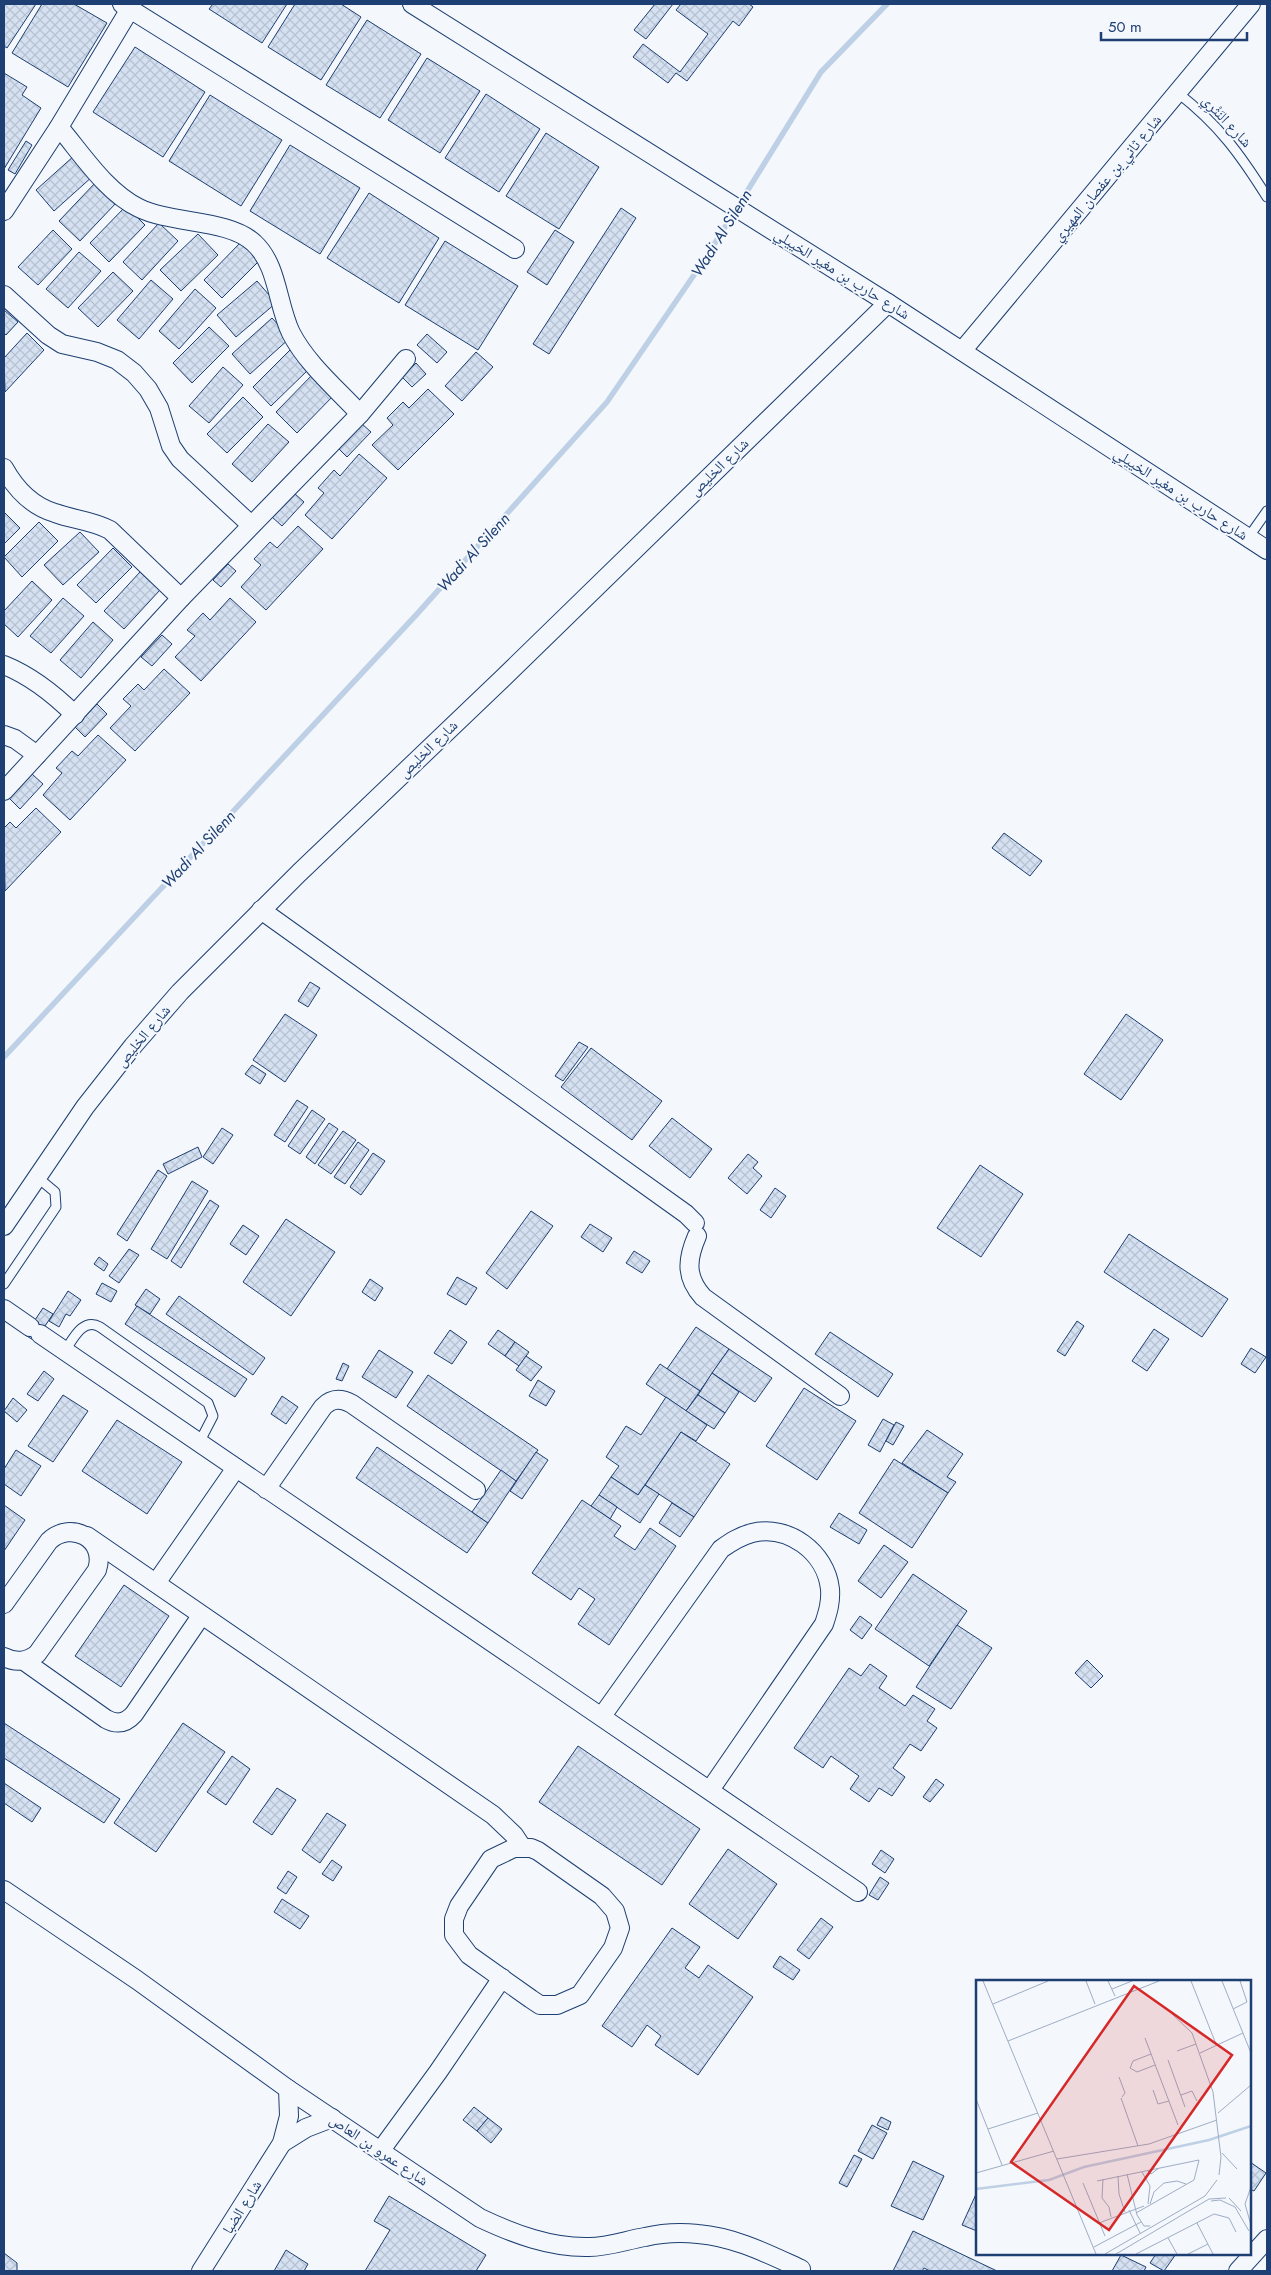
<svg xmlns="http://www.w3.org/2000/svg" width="1271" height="2275" font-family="Jost,'Noto Naskh Arabic',sans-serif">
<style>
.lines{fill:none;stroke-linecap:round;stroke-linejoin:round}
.stream{stroke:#bed0e5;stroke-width:5.5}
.building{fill:url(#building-cross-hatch);stroke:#1d3f73}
.lane-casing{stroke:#1d3f73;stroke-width:11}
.street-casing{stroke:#1d3f73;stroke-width:20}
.lane{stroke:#f4f7fb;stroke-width:9}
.street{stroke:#f4f7fb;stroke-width:18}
.labels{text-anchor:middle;stroke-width:4;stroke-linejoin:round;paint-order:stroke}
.street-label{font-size:15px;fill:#1d3f73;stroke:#f4f7fb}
.water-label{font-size:16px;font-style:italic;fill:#1d3f73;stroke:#f4f7fb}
.inset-river{fill:none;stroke:#bed0e5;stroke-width:2.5}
.inset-road{fill:none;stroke:#9eadc5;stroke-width:1}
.view{fill:#d62828;fill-opacity:0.15;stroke:#d62828;stroke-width:2.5}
.inset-edge{fill:none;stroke:#1d3f73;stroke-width:2.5}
</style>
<defs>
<pattern id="building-cross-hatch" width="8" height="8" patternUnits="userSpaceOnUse" patternTransform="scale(1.25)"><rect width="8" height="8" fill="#d5e0f0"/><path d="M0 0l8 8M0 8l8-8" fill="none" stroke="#b6c1d1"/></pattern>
</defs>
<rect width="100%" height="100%" fill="#f4f7fb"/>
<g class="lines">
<polyline class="stream" points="4,1057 417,614 607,402 707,256 821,72 887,4"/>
</g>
<g class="building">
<polygon points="4,4 36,4 7,48 4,46"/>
<polygon points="42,4 74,4 107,23 68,87 12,53"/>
<polygon points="213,4 287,4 262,43 209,9"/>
<polygon points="295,4 341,4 361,17 321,80 268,47"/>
<polygon points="655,4 673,4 646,39 634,30"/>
<polygon points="681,4 749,4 753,7 739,26 733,21 687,81 676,73 668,83 633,57 643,44 680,72 708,34 676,10"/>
<polygon points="367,20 421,54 380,118 326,85"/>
<polygon points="135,47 205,92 163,157 93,112"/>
<polygon points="427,58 480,91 440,153 388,120"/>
<polygon points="4,73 27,87 22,95 41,108 4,169"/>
<polygon points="486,94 540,129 499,192 445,158"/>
<polygon points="210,95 282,140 241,206 169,161"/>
<polygon points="546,133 599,167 559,229 506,196"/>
<polygon points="26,141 32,145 15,174 8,170"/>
<polygon points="290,145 360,188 320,254 250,211"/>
<polygon points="75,155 93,176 54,211 36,190"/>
<polygon points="96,182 117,202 80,241 59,221"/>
<polygon points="369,193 439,238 399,303 327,258"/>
<polygon points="126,206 145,225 109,262 90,243"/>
<polygon points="621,208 636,218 549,354 533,344"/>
<polygon points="159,223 178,241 142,280 123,262"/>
<polygon points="53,230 72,249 38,285 18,267"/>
<polygon points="555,230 574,242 547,285 527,272"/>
<polygon points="198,234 218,255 181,291 160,270"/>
<polygon points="445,241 518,286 478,350 405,305"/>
<polygon points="241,242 260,260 222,298 204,280"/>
<polygon points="79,252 101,271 68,308 46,289"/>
<polygon points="113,272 133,291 98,327 78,308"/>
<polygon points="151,280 173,299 139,339 117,320"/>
<polygon points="257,281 276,303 236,337 217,315"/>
<polygon points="195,289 216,308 179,349 159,331"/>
<polygon points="4,310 18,322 6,335 4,333"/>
<polygon points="272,318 290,338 250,374 232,354"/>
<polygon points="209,327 229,346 192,383 173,363"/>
<polygon points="27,333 44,350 5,392 4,358"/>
<polygon points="427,334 447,352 437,363 417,345"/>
<polygon points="290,350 309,369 271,406 253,387"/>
<polygon points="476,352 493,367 462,401 445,386"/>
<polygon points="416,363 426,374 412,387 402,377"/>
<polygon points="223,367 243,385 209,423 189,406"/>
<polygon points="315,372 336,393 297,433 276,412"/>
<polygon points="428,389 454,414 398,470 372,445 393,425 387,418 403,402 409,408"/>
<polygon points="243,397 263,417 227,453 207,434"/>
<polygon points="361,423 371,432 347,457 338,448"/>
<polygon points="268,424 289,442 252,482 232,464"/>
<polygon points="359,454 387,478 332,539 305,515 324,493 318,488 334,470 340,476"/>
<polygon points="294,493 304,502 282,526 272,517"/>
<polygon points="4,512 20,528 4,544"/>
<polygon points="39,522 58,541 22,577 4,557"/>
<polygon points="298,526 323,549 266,610 241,587 261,565 254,559 270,542 277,548"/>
<polygon points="80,532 99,552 63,585 44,565"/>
<polygon points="113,548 132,567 96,603 77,585"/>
<polygon points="228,564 236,571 221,587 213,580"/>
<polygon points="140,572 160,590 124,629 104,611"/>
<polygon points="32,581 52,600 18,637 4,624 4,611"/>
<polygon points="63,598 84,616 51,653 30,636"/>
<polygon points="230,598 256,622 201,681 175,657 195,636 187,630 203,613 210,620"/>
<polygon points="93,622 113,640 81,678 60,660"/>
<polygon points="162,635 172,644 152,666 141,657"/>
<polygon points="164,669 190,693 135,751 110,728 131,706 123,699 138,684 144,690"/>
<polygon points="97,704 107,714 85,737 75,727"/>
<polygon points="98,735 126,760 70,820 43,795 62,773 56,768 72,751 78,756"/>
<polygon points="32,774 43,784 20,809 9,798"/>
<polygon points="36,808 61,832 5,891 4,828 10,822 16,828"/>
<polygon points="1004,833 1042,861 1030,876 992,848"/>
<polygon points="310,982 320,988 308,1007 298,1001"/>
<polygon points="285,1014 317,1035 285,1082 253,1060"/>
<polygon points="1126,1014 1163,1040 1121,1100 1084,1074"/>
<polygon points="579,1042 588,1047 563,1081 555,1076"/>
<polygon points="591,1048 662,1101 632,1140 561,1087"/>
<polygon points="252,1065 266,1074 260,1084 245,1074"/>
<polygon points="297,1100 308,1107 285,1142 274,1135"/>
<polygon points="312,1110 325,1119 300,1154 288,1146"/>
<polygon points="672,1118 712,1149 690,1178 649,1146"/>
<polygon points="329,1123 338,1129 315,1164 306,1157"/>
<polygon points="222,1128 233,1135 213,1164 203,1157"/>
<polygon points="343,1131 356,1140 331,1174 318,1165"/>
<polygon points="358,1142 369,1150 345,1184 334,1177"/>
<polygon points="198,1147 202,1157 168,1174 163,1164"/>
<polygon points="373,1153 385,1161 361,1195 350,1187"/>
<polygon points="748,1154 758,1162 753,1168 762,1176 747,1194 728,1178"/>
<polygon points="980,1165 1023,1194 981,1257 937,1228"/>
<polygon points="158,1170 167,1176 127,1241 117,1234"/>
<polygon points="192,1181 208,1191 167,1259 151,1249"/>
<polygon points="775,1188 786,1196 771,1218 760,1210"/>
<polygon points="210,1200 219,1206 181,1268 171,1261"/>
<polygon points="531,1211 553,1226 507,1289 486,1273"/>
<polygon points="286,1219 335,1252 291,1316 243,1282"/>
<polygon points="590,1224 612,1238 603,1252 581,1237"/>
<polygon points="243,1225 259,1236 246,1255 230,1244"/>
<polygon points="1129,1234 1228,1299 1202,1337 1104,1272"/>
<polygon points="129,1249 139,1255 119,1283 109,1276"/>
<polygon points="634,1251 650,1261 642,1273 626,1263"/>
<polygon points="99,1257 108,1264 104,1271 94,1264"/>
<polygon points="457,1277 477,1288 466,1305 447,1294"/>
<polygon points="370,1279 383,1288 375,1301 362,1292"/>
<polygon points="102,1283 117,1291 111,1302 96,1294"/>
<polygon points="146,1289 160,1299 150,1314 135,1305"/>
<polygon points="68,1291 81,1300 70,1316 66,1314 59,1327 49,1321"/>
<polygon points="179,1296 265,1358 253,1375 166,1314"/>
<polygon points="137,1306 247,1379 235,1397 125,1324"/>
<polygon points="43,1308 53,1314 35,1341 25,1335"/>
<polygon points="1077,1321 1084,1326 1065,1356 1057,1351"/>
<polygon points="696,1327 729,1349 700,1391 667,1369"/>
<polygon points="1154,1329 1169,1339 1147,1371 1132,1361"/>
<polygon points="450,1330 467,1342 452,1364 434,1353"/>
<polygon points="498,1330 515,1342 505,1356 488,1344"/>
<polygon points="830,1332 893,1374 878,1397 815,1354"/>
<polygon points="515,1342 529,1352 519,1366 505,1356"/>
<polygon points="1251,1348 1266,1357 1255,1373 1241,1364"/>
<polygon points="729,1349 772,1378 755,1402 712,1373"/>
<polygon points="379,1350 413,1372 396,1398 362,1377"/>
<polygon points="526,1356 542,1367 531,1381 516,1370"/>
<polygon points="343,1363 349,1366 342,1381 336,1379"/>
<polygon points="660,1364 700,1391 686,1411 646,1384"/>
<polygon points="44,1371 54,1379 38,1401 27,1394"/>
<polygon points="712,1373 739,1392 725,1413 698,1395"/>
<polygon points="428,1375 538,1450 516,1481 407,1406"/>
<polygon points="538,1380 555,1391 546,1406 529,1396"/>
<polygon points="804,1388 856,1421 817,1480 766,1446"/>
<polygon points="63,1395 88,1411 53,1462 28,1446"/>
<polygon points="698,1395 725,1413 714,1429 686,1411"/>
<polygon points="282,1396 298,1407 286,1424 271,1414"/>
<polygon points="666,1397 707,1425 696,1441 681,1432 638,1495 611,1477 619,1466 606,1457 626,1426 641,1435"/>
<polygon points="13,1398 27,1410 17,1422 4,1411"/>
<polygon points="883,1419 894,1425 880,1452 868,1445"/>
<polygon points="117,1420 182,1462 147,1514 82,1471"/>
<polygon points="896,1422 904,1426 893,1445 886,1441"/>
<polygon points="927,1430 963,1454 947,1477 956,1482 948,1493 902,1463"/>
<polygon points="681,1432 730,1464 694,1517 645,1485"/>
<polygon points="377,1447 488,1523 467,1553 356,1478"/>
<polygon points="16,1450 41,1466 21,1496 4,1484 4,1469"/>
<polygon points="536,1452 548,1460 522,1499 510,1491"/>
<polygon points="894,1459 948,1493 912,1548 859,1513"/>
<polygon points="501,1470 516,1481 488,1523 472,1512"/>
<polygon points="611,1477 638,1495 645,1485 659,1494 640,1523 599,1495"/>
<polygon points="599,1495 617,1507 610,1519 591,1506"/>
<polygon points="582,1500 621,1526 614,1536 635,1550 650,1528 676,1546 609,1645 578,1624 595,1599 579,1588 571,1600 532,1573"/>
<polygon points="672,1503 694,1517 680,1537 659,1523"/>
<polygon points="4,1505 25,1520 4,1551"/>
<polygon points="839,1513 867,1530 859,1544 830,1527"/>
<polygon points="884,1545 908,1562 881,1598 858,1581"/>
<polygon points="913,1574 967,1611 929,1666 875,1629"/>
<polygon points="124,1585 169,1616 121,1687 75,1656"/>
<polygon points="860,1616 872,1625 862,1639 850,1630"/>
<polygon points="957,1625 992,1648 951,1709 916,1687"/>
<polygon points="1087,1660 1103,1676 1091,1688 1075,1673"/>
<polygon points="870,1664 887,1676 879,1688 905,1706 913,1695 935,1709 927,1721 937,1728 921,1751 910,1744 893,1768 905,1777 892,1796 879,1788 869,1802 850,1789 859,1776 831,1756 823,1768 794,1748 849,1668 861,1676"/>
<polygon points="4,1723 120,1799 104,1823 4,1758"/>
<polygon points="183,1723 225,1752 156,1852 114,1823"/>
<polygon points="578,1746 700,1829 662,1885 539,1802"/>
<polygon points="232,1756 250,1769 226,1805 207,1792"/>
<polygon points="936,1779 944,1785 930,1802 923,1797"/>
<polygon points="4,1783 41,1808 32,1822 4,1803"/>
<polygon points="277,1788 296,1800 272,1835 253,1822"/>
<polygon points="327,1813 346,1825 320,1863 302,1850"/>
<polygon points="728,1849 777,1884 738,1939 689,1904"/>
<polygon points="881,1850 894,1859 885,1873 872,1864"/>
<polygon points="332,1860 342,1867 333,1881 322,1874"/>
<polygon points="288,1871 297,1877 286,1894 277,1888"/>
<polygon points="880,1877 889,1883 878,1900 869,1895"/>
<polygon points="282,1899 309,1916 300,1929 274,1912"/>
<polygon points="821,1918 833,1927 809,1959 797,1950"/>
<polygon points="672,1928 700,1947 685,1968 699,1978 708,1965 753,1997 698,2075 655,2045 661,2036 647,2025 632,2047 602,2026"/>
<polygon points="780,1956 800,1970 793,1980 773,1967"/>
<polygon points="474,2107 488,2118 477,2131 463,2120"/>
<polygon points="881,2117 891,2122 888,2130 877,2125"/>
<polygon points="488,2118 502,2129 491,2143 477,2131"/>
<polygon points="872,2125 887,2133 873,2159 858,2151"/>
<polygon points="854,2155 862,2159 847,2187 839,2183"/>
<polygon points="913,2161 944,2176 923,2220 891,2206"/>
<polygon points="1250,2162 1266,2173 1254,2191 1250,2189"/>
<polygon points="977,2192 977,2231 962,2225"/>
<polygon points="389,2196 486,2255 476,2271 365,2271 390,2230 374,2221"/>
<polygon points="913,2231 997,2271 930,2271 924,2268 922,2271 893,2271"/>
<polygon points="286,2250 308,2264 304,2271 274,2271"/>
<polygon points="4,2253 17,2263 17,2271 4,2271"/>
<polygon points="1156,2254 1176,2254 1164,2271 1150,2263"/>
<polygon points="1121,2255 1146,2267 1144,2271 1112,2271"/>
</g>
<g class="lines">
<defs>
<g id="lane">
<path d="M1178,93C1219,125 1240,154 1267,197"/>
<polyline points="1248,538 1267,511"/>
<polyline points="4,1284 56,1207 55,1192 37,1177"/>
<path d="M65,1351C73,1339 83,1317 100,1327L208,1403L213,1416L199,1443"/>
</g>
<g id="street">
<polyline points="122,4 515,249"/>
<polyline points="412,4 888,303 1267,550"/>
<path d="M59,127C82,154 106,192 139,208C171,224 229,219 254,243C278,265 277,304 291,333C307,364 337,389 360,414"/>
<polyline points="4,211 59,127 130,9"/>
<polyline points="4,295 48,335 62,344 97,352 117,360 134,373 148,389 159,408 171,446 180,459 251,525"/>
<polyline points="962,351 1251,4"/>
<path d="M4,468C15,488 32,506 55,513C74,520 91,520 110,530L181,598"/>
<path d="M4,665C31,676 54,694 75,715"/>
<polyline points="4,735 15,739 37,755"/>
<polyline points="4,791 181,598 360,414 406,359"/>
<polyline points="261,910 686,1214 695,1223"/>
<polyline points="4,1226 85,1107 133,1046 180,992 299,873 502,679 888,303"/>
<path d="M697,1236C687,1259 685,1277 703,1297L840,1396"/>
<polyline points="4,1309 30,1327"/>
<polyline points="40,1334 858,1892"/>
<path d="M266,1489L323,1407C332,1398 341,1398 352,1404L476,1490"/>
<polyline points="87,1536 493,1815 514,1835 522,1847"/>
<polyline points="156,1583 236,1468"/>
<path d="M4,1604L49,1541C71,1520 107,1539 97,1570L37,1654C26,1662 16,1663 4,1657"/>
<path d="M24,1661L106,1719C117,1725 126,1723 134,1714L201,1616"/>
<path d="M602,1716L721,1549C731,1542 740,1536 752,1533C788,1524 826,1552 830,1589C831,1602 828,1612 824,1624L710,1790"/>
<polygon points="514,1848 531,1848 538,1851 602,1896 615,1911 620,1928 613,1948 580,1995 557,2005 540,2005 531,1999 469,1955 454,1935 454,1919 459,1906 491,1859"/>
<path d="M4,1890L137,1980L288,2089L480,2218C514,2234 551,2248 589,2247C608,2247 627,2240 645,2237C662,2233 680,2232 698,2234C735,2237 768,2254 801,2269"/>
<polyline points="282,2143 306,2128 332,2118"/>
<polyline points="381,2150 438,2072 502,1978"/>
<polyline points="201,2271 282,2143 289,2116 288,2089"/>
<polyline points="1238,2271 1267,2239"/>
</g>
</defs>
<use href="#lane" class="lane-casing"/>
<use href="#street" class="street-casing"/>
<use href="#lane" class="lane"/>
<use href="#street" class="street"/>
</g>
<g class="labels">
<g class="street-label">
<text transform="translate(1227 121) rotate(47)" y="5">شارع النَثْرِي</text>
<text transform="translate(1107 178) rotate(-50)" y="5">شارع ثاني بن عفصان المهيري</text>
<text transform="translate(842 274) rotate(32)" y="5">شارع حارب بن مغير الخييلي</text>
<text transform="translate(719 467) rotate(-44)" y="5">شارع الخليص</text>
<text transform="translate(1181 494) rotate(33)" y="5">شارع حارب بن مغير الخييلي</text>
<text transform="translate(428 749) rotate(-44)" y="5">شارع الخليص</text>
<text transform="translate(143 1036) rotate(-50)" y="5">شارع الخليص</text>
<text transform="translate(379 2150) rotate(34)" y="5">شارع عمرو بن العاص</text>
<text transform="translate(242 2207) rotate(-58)" y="5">شارع الضبا</text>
</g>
<g class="water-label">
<text transform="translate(721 233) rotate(-58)" y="6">Wadi Al Silenn</text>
<text transform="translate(473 552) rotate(-48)" y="6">Wadi Al Silenn</text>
<text transform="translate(198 849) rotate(-47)" y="6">Wadi Al Silenn</text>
</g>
</g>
<g transform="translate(976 1980)">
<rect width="275" height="275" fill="#f4f7fb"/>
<path class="inset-river" d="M0,209L73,200L108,187L233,160L275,146"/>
<path class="inset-road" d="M7,1L120,274M110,1L119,24M132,1L139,16M215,1L240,64M246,1L275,73M136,9L156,1M17,24L72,1M257,29L271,22L264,1M194,32L216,53L237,112L245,177L243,195M169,58L202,145M32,61L183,1M201,71L220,64M224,73L267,53M175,74L157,81L154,88L161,92L179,85M192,80L209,127M143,97L149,113L146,117M177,110L182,124L193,121M205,115L216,111L221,121M145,118L162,166M0,119L26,185M242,133L275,105M12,149L62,133M246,173L261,189M81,179L173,164L241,140M171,190L175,194L183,188M166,192L174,206L172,224M0,193L78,171M151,194L161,235L168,246H174M142,196L143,214L149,232M127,199L126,218L133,227L135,237M121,201L223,180L218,200L160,233M107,203L129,256M275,207L269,224L275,245M253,218L265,231M235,221L244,220L259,227L273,251M174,224L178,212L188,203L201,201L210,204M153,230L164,253M123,243L168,226M221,243L237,274M192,258L201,274M118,267L165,242M129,274L229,216L241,200M140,274L233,219L250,218M160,274L238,234L253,238L260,252M212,274L232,264"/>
<path class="view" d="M158,6L256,75L133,250L35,182Z"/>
<rect width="275" height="275" class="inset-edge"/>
</g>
<rect width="1271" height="2275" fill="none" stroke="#1d3f73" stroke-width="10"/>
<path d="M1101 32v8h146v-8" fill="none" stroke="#1d3f73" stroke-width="2.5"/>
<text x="1108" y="32" font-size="15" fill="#1d3f73" stroke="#f4f7fb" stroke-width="4" paint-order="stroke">50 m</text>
</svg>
